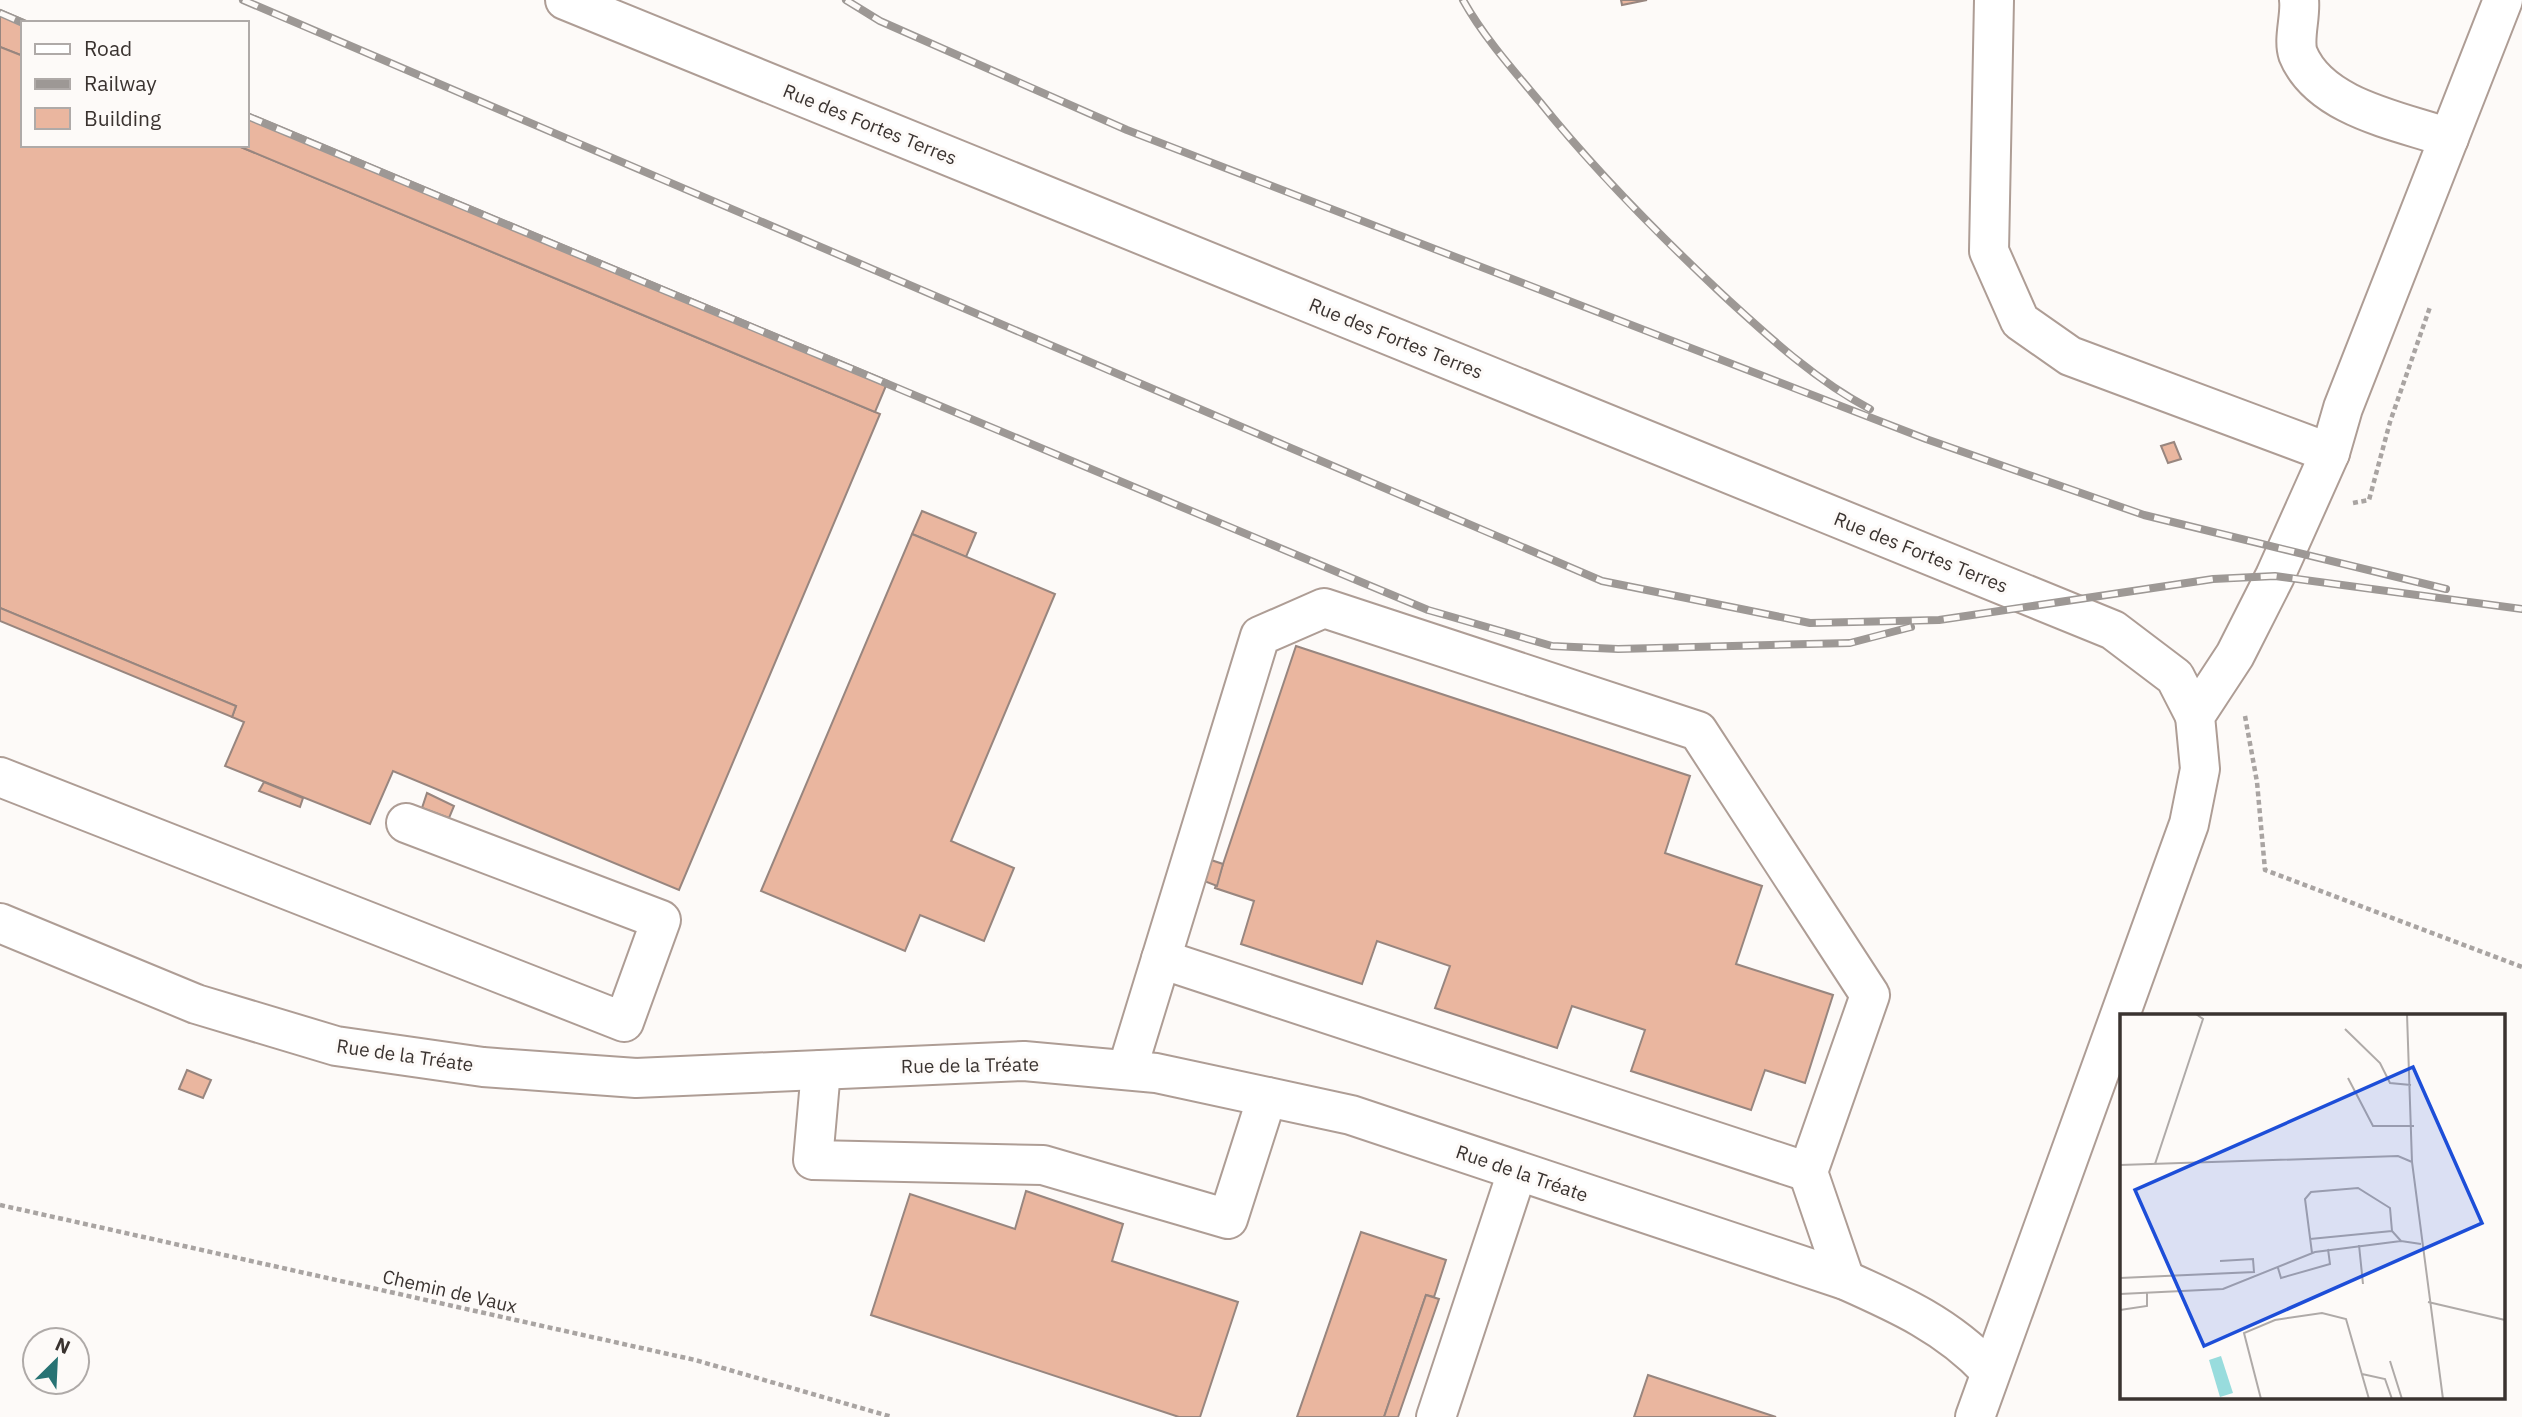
<svg xmlns="http://www.w3.org/2000/svg" width="2522" height="1417" font-family="'IBM Plex Sans',sans-serif">
<style>
.building{fill:#eab69f;stroke:#98867f;stroke-width:2}
.lines{fill:none;stroke-linecap:round;stroke-linejoin:round}
.minor-casing{stroke:#ae9d95;stroke-width:42}
.path{stroke:#a9a4a2;stroke-width:4.5;stroke-dasharray:5 3.5;stroke-linecap:butt}
.minor{stroke:#fff;stroke-width:38}
.rail-casing{stroke:#9d9895;stroke-width:8}
.rail{stroke:#fdfaf8;stroke-width:5;stroke-dasharray:16;stroke-linecap:butt}
.labels{text-anchor:middle;stroke-width:6;stroke-linejoin:round;paint-order:stroke}
.street-label{font-size:19px;fill:#3a3330;stroke:#fdfaf8}
.inset-road{fill:none;stroke:#afaaa8;stroke-width:2}
.view{fill:#1d4ed8;fill-opacity:0.15;stroke:#1d4ed8;stroke-width:3.5}
.inset-edge{fill:none;stroke:#3a3330;stroke-width:3.5}
</style>
<rect width="100%" height="100%" fill="#fdfaf8"/>
<g class="building">
<polygon points="1621,0 1647,0 1622,5"/>
<polygon points="0,10 31,23 23,23 23,56 0,47"/>
<polygon points="0,47 23,56 23,145 236,145 880,414 679,890 393,771 370,824 225,766 244,722 232,717 236,706 0,608"/>
<polygon points="247,113 888,381 875,412 236,145 247,145"/>
<polygon points="2174,442 2181,459 2168,463 2161,446"/>
<polygon points="922,511 976,533 966,557 912,534"/>
<polygon points="912,534 1055,594 951,841 1014,868 984,941 920,915 905,951 761,891"/>
<polygon points="0,608 236,706 232,717 0,621"/>
<polygon points="1296,646 1690,776 1665,853 1762,886 1736,964 1833,995 1805,1083 1765,1070 1751,1110 1631,1071 1645,1030 1572,1006 1557,1048 1435,1008 1450,966 1377,941 1362,984 1241,944 1254,901 1215,888"/>
<polygon points="264,782 303,798 300,807 259,791"/>
<polygon points="427,793 454,806 449,818 422,808"/>
<polygon points="1211,860 1223,864 1217,886 1204,881"/>
<polygon points="187,1070 211,1080 203,1098 179,1089"/>
<polygon points="1026,1191 1123,1224 1112,1261 1238,1302 1200,1417 1179,1417 871,1315 910,1194 1015,1229"/>
<polygon points="1361,1232 1446,1260 1434,1297 1426,1295 1384,1417 1297,1417"/>
<polygon points="1426,1295 1439,1299 1398,1417 1384,1417"/>
<polygon points="1648,1375 1776,1417 1634,1417"/>
</g>
<g class="lines">
<defs>
<g id="minor">
<polyline points="565,0 2113,630 2175,677 2195,716"/>
<polyline points="1994,0 1989,251 2020,321 2070,356 2330,453"/>
<path d="M2299,0C2301,16 2293,39 2298,54C2320,108 2400,121 2449,138"/>
<polyline points="0,777 624,1022 661,920 406,823"/>
<path d="M0,923L196,1004L336,1046L483,1067L636,1078L1024,1061L1156,1073L1351,1115L1845,1280C1899,1304 1948,1326 1989,1370"/>
<polyline points="1161,959 1808,1172"/>
<polyline points="821,1070 813,1160 1043,1165 1228,1219 1267,1097"/>
<polyline points="1127,1070 1260,636 1324,608 1698,731 1870,995 1808,1172 1845,1280"/>
<polyline points="1436,1417 1517,1172"/>
<polyline points="1975,1417 2189,824 2200,769 2195,716 2235,655 2275,576 2330,453 2343,408 2503,0"/>
</g>
</defs>
<use href="#minor" class="minor-casing"/>
<g class="path">
<polyline points="2353,503 2369,500 2390,422 2430,307"/>
<polyline points="2245,716 2257,782 2265,870 2522,967"/>
<polyline points="0,1205 695,1360 892,1417"/>
</g>
<use href="#minor" class="minor"/>
<defs>
<g id="rail">
<polyline points="243,0 1602,581 1810,623 1939,620 2213,579 2275,576 2522,609"/>
<polyline points="846,0 880,21 1127,130 1926,439 2144,515 2446,589"/>
<path d="M1463,0C1483,36 1513,70 1540,102C1596,172 1658,234 1723,295C1769,337 1815,380 1870,409"/>
<polyline points="0,13 23,23"/>
<polyline points="247,116 1428,610 1552,646 1618,649 1850,643 1911,627"/>
</g>
</defs>
<use href="#rail" class="rail-casing"/>
<use href="#rail" class="rail"/>
</g>
<g class="labels">
<g class="street-label">
<text transform="translate(870 124) rotate(22)" y="7">Rue des Fortes Terres</text>
<text transform="translate(1396 338) rotate(22)" y="7">Rue des Fortes Terres</text>
<text transform="translate(1921 552) rotate(22)" y="7">Rue des Fortes Terres</text>
<text transform="translate(405 1055) rotate(8)" y="7">Rue de la Tréate</text>
<text transform="translate(970 1065) rotate(-1)" y="7">Rue de la Tréate</text>
<text transform="translate(1522 1173) rotate(19)" y="7">Rue de la Tréate</text>
<text transform="translate(450 1291) rotate(13)" y="7">Chemin de Vaux</text>
</g>
</g>
<g transform="translate(2120 1014)">
<rect width="385" height="385" fill="#fdfaf8"/>
<path d="M101,342L113,379L100,383L89,346Z" fill="#98dcdd"/>
<path class="inset-road" d="M287,0L292,148L323,385M225,15L260,49L270,69L291,71M228,64L253,112H294M35,150L83,5L76,0M0,151L278,142L292,148M190,225L272,217M239,231L243,270M192,239L185,185L191,178L238,174L270,194L272,217L281,227M158,254L161,264L210,250L208,235M0,264L134,258L133,245L100,247M0,280L103,275L195,238L281,227L301,230M308,288L385,306M0,296L27,292V279M270,347L282,385M242,360L265,365L272,385M141,385L124,319L155,306L202,299L226,305L249,385"/>
<path class="view" d="M293,53L362,209L84,332L15,176Z"/>
<rect width="385" height="385" class="inset-edge"/>
</g>
<rect x="21" y="21" width="228" height="126" fill="#fdfaf8" stroke="#afaaa8" stroke-width="2"/>
<rect x="35" y="44" width="35" height="10" fill="#ffffff" stroke="#afaaa8" stroke-width="2"/>
<text x="84" y="56" font-size="21" fill="#3a3330">Road</text>
<rect x="35" y="79" width="35" height="10" fill="#9d9895" stroke="#afaaa8" stroke-width="2"/>
<text x="84" y="91" font-size="21" fill="#3a3330">Railway</text>
<rect x="35" y="108" width="35" height="21" fill="#eab69f" stroke="#afaaa8" stroke-width="2"/>
<text x="84" y="126" font-size="21" fill="#3a3330">Building</text>
<g transform="translate(56 1361) rotate(24)"><circle r="33" fill="#fdfaf8" stroke="#afaaa8" stroke-width="2"/>
<path d="M0-5L12 26L0 18L-12 26Z" fill="#287374"/>
<text y="-10" font-size="19" font-weight="bold" text-anchor="middle" fill="#3a3330">N</text>
</g>
</svg>
